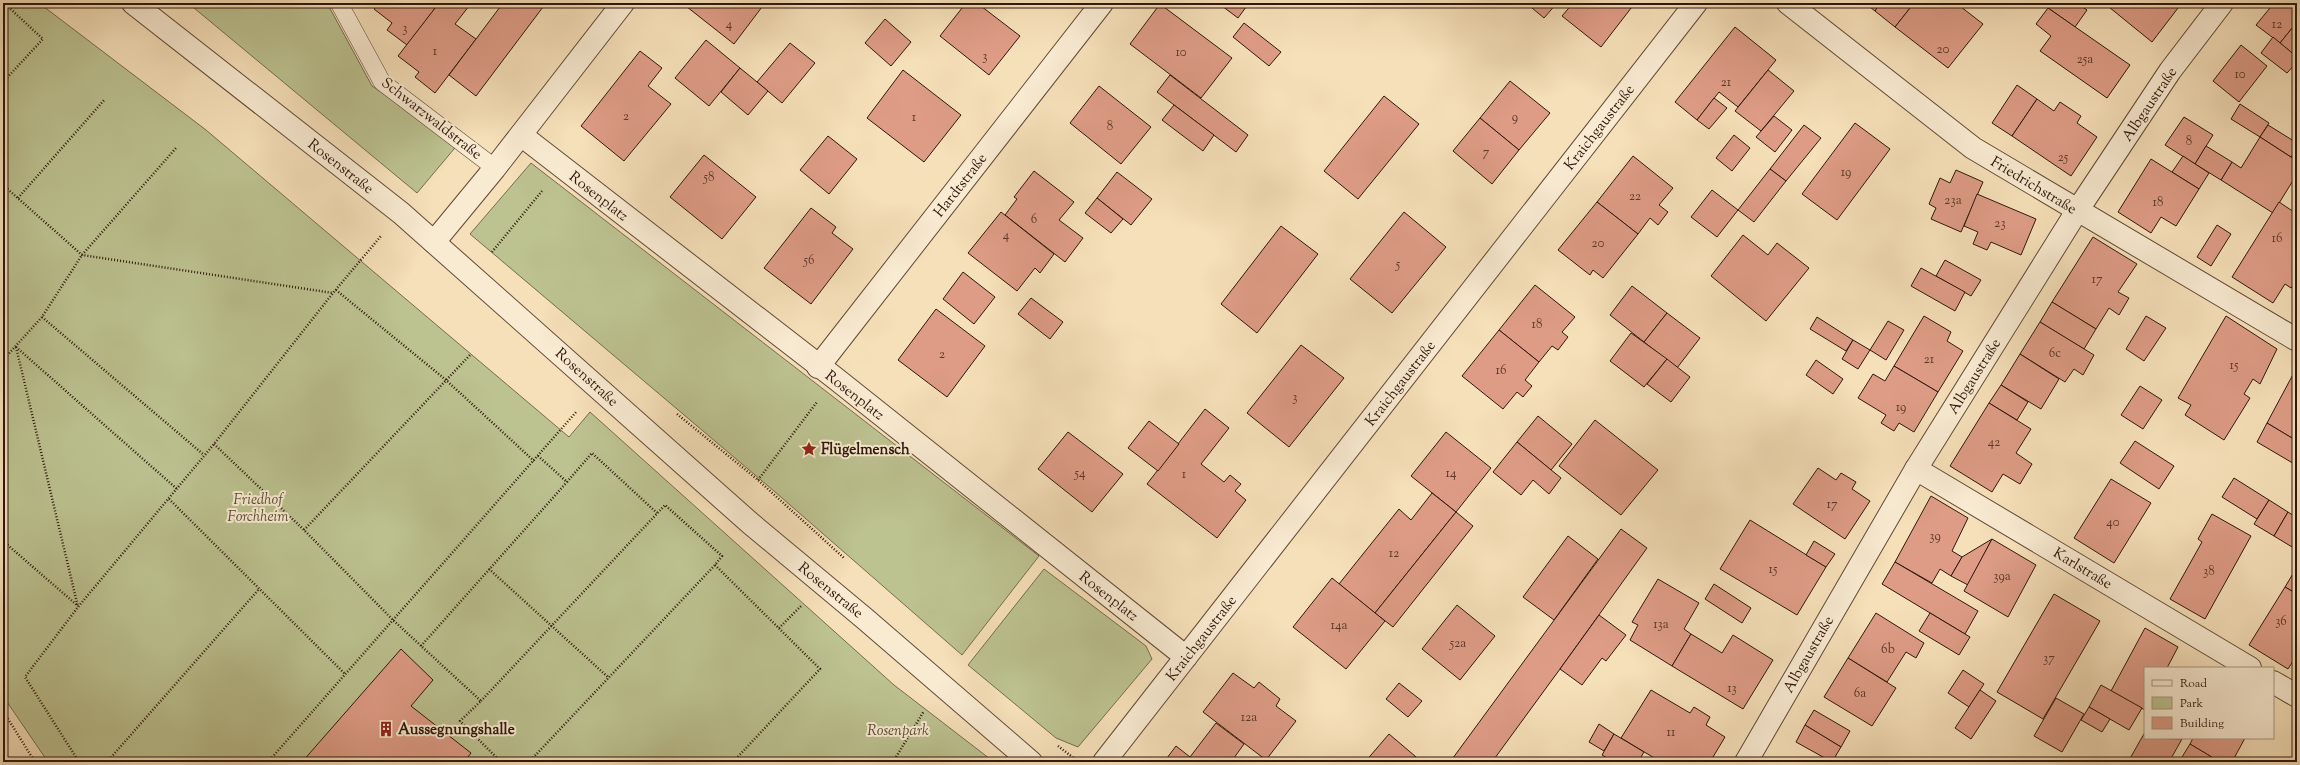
<svg xmlns="http://www.w3.org/2000/svg" width="2300" height="765" font-family="'Sorts Mill Goudy',serif">
<style>
.green{fill:#bcc290;stroke:#766c4e}
.building{fill:#de9c86;stroke:#2f170c}
.lines{fill:none;stroke-linecap:round;stroke-linejoin:round}
.service-casing{stroke:#614937;stroke-width:18}
.minor-casing{stroke:#614937;stroke-width:24}
.path{stroke:#2f170c;stroke-width:2.5;stroke-dasharray:1 2;stroke-linecap:butt}
.service{stroke:#f9ebd2;stroke-width:17}
.minor{stroke:#f9ebd2;stroke-width:22}
.labels{text-anchor:middle;stroke-width:4;stroke-linejoin:round;paint-order:stroke}
.number-label{font-size:13px;fill:#5b382a}
.street-label{font-size:15px;fill:#2f170c;stroke:#f9ebd2}
.poi-label{font-size:15px;font-weight:bold;fill:#2f170c;stroke:#f9ebd2;text-anchor:start}
.park-label{font-size:15px;font-style:italic;fill:#594a34;stroke:#f9ebd2}
</style>
<rect width="100%" height="100%" fill="#f6e0b9"/>
<filter id="stains"><feTurbulence type="fractalNoise" baseFrequency=".005" numOctaves="4"/><feColorMatrix values="0 0 0 0 .2 0 0 0 0 .09 0 0 0 0 .02 0 0 0 .5 -.17"/></filter>
<radialGradient id="worn" r=".72"><stop offset=".6" stop-color="#630" stop-opacity="0"/><stop offset="1" stop-color="#630" stop-opacity=".3"/></radialGradient>
<g class="green">
<polygon points="3,3 39,3 206,130 569,437 590,412 894,685 994,762 48,762 3,696"/>
<polygon points="188,3 327,3 372,86 459,143 417,193"/>
<polygon points="531,163 1039,556 962,655 774,491 470,234"/>
<polygon points="1044,569 1146,646 1152,659 1078,747 1056,738 968,665"/>
</g>
<g class="building">
<polygon points="379,3 439,3 407,45 387,30 392,23 374,9"/>
<polygon points="439,3 466,3 469,6 455,24 476,39 435,93 415,77 419,72 398,56"/>
<polygon points="503,3 546,3 476,96 449,75"/>
<polygon points="682,3 765,3 734,44"/>
<polygon points="966,3 977,3 1020,36 989,75 940,36"/>
<polygon points="1218,3 1249,3 1238,18"/>
<polygon points="1526,3 1557,3 1544,18"/>
<polygon points="1573,3 1635,3 1601,47 1562,16"/>
<polygon points="1865,3 1880,3 1875,11"/>
<polygon points="1880,3 1914,3 1895,27 1875,11"/>
<polygon points="1914,3 1956,3 1983,24 1948,68 1895,27"/>
<polygon points="2041,3 2076,3 2087,10 2075,27"/>
<polygon points="2104,3 2172,3 2178,8 2152,42"/>
<polygon points="2274,3 2297,3 2297,22 2280,43 2256,25"/>
<polygon points="1160,4 1232,58 1201,98 1130,44"/>
<polygon points="2048,8 2130,65 2107,98 2040,51 2051,36 2036,24"/>
<polygon points="885,19 911,42 891,66 865,43"/>
<polygon points="2297,22 2297,57 2280,43"/>
<polygon points="1244,23 1281,52 1269,66 1233,37"/>
<polygon points="1735,27 1776,60 1738,107 1719,92 1697,120 1675,102"/>
<polygon points="2273,37 2297,57 2297,62 2287,73 2261,53"/>
<polygon points="706,40 740,68 709,106 675,78"/>
<polygon points="790,43 815,63 782,103 757,82"/>
<polygon points="2241,45 2267,66 2239,102 2213,81"/>
<polygon points="640,51 662,68 648,86 671,104 624,161 581,126"/>
<polygon points="740,68 768,91 748,115 721,92"/>
<polygon points="903,70 961,115 924,162 867,118"/>
<polygon points="1768,70 1794,91 1761,131 1735,111"/>
<polygon points="1170,75 1248,135 1236,152 1157,92"/>
<polygon points="1510,81 1550,113 1519,150 1480,118"/>
<polygon points="2017,85 2037,99 2012,136 1992,123"/>
<polygon points="1099,86 1151,127 1121,164 1070,123"/>
<polygon points="1384,96 1419,124 1358,199 1324,171"/>
<polygon points="1714,98 1727,108 1709,129 1697,120"/>
<polygon points="2037,99 2054,111 2060,102 2081,116 2077,123 2097,137 2071,176 2012,136"/>
<polygon points="2240,104 2269,123 2260,137 2231,119"/>
<polygon points="1174,105 1214,135 1203,151 1162,120"/>
<polygon points="1774,116 1792,130 1775,152 1756,137"/>
<polygon points="2184,117 2213,135 2195,164 2165,145"/>
<polygon points="1480,118 1519,150 1492,184 1453,151"/>
<polygon points="1855,123 1890,149 1837,220 1802,194"/>
<polygon points="1804,125 1821,138 1786,181 1770,169"/>
<polygon points="2268,125 2297,143 2297,148 2291,157 2260,137"/>
<polygon points="1734,135 1750,148 1732,171 1716,158"/>
<polygon points="828,136 857,159 829,194 800,170"/>
<polygon points="2260,137 2297,161 2297,174 2273,213 2221,180 2232,162 2241,168"/>
<polygon points="2206,146 2232,162 2221,180 2195,164"/>
<polygon points="704,155 756,197 722,239 670,197"/>
<polygon points="1633,156 1673,188 1659,205 1668,212 1658,225 1650,218 1638,234 1597,202"/>
<polygon points="2183,156 2209,173 2199,189 2172,172"/>
<polygon points="2151,159 2199,189 2176,226 2161,217 2151,233 2118,212"/>
<polygon points="1770,169 1786,181 1754,222 1738,210"/>
<polygon points="1956,170 1983,182 1961,232 1931,219 1936,208 1929,204 1940,178 1950,183"/>
<polygon points="1034,171 1074,202 1059,220 1083,238 1065,262 1005,215 1017,199 1014,197"/>
<polygon points="1117,172 1152,199 1131,225 1097,198"/>
<polygon points="1712,190 1738,210 1717,237 1691,217"/>
<polygon points="1977,194 2036,219 2021,255 1991,242 1987,250 1973,244 1978,232 1964,226"/>
<polygon points="1097,198 1123,219 1111,233 1085,213"/>
<polygon points="1597,202 1638,234 1603,278 1593,270 1590,275 1558,250"/>
<polygon points="2279,202 2297,214 2297,260 2292,268 2297,271 2297,279 2291,288 2285,284 2273,303 2232,277"/>
<polygon points="811,208 836,227 832,233 853,249 811,304 764,268"/>
<polygon points="1001,212 1054,254 1040,273 1035,268 1017,291 968,253"/>
<polygon points="1404,212 1446,247 1392,313 1350,279"/>
<polygon points="2217,225 2231,234 2211,266 2197,257"/>
<polygon points="1281,226 1318,254 1257,333 1221,304"/>
<polygon points="1743,235 1768,255 1777,243 1809,268 1766,321 1711,276"/>
<polygon points="2093,237 2137,264 2118,292 2129,298 2119,315 2109,308 2096,329 2052,302"/>
<polygon points="1945,260 1981,280 1971,296 1936,276"/>
<polygon points="1921,268 1965,292 1955,311 1911,286"/>
<polygon points="963,272 995,297 974,324 943,299"/>
<polygon points="1535,285 1575,317 1562,332 1568,337 1558,350 1552,346 1539,362 1499,330"/>
<polygon points="1632,286 1667,313 1644,342 1610,315"/>
<polygon points="1031,298 1063,322 1050,339 1018,314"/>
<polygon points="2052,302 2096,329 2084,349 2040,322"/>
<polygon points="936,309 985,346 947,397 898,360"/>
<polygon points="1667,313 1700,338 1677,368 1644,342"/>
<polygon points="1924,316 1951,332 1947,341 1963,351 1938,392 1894,366"/>
<polygon points="2146,316 2166,328 2144,361 2126,349"/>
<polygon points="2226,316 2277,349 2260,384 2253,379 2244,394 2250,398 2224,440 2185,415 2191,405 2178,398"/>
<polygon points="1817,317 1853,340 1846,351 1810,329"/>
<polygon points="1888,321 1904,330 1886,360 1870,350"/>
<polygon points="2040,322 2094,355 2083,375 2074,369 2065,382 2020,354"/>
<polygon points="1499,330 1539,362 1525,380 1532,386 1523,397 1517,392 1503,409 1462,376"/>
<polygon points="1631,333 1667,359 1644,387 1610,361"/>
<polygon points="1853,340 1870,350 1858,369 1842,359"/>
<polygon points="1301,345 1344,378 1289,447 1247,413"/>
<polygon points="2020,354 2059,379 2041,409 2001,385"/>
<polygon points="1667,359 1690,377 1671,402 1647,384"/>
<polygon points="1816,360 1843,379 1833,394 1806,375"/>
<polygon points="1894,366 1938,392 1914,432 1899,423 1894,431 1881,423 1886,415 1858,398 1873,374 1885,381"/>
<polygon points="2297,367 2297,441 2267,423"/>
<polygon points="2001,385 2028,402 2017,420 1989,403"/>
<polygon points="2140,386 2162,400 2143,429 2121,415"/>
<polygon points="1989,403 2031,429 2016,453 2032,464 2020,484 2003,474 1992,492 1950,466"/>
<polygon points="1205,409 1229,428 1201,464 1224,482 1230,475 1241,484 1235,491 1246,500 1217,538 1147,484"/>
<polygon points="1538,416 1572,444 1551,470 1517,442"/>
<polygon points="1595,420 1658,470 1621,515 1559,466"/>
<polygon points="1149,421 1179,444 1158,471 1128,448"/>
<polygon points="2267,423 2297,441 2296,465 2257,442"/>
<polygon points="1068,432 1123,474 1092,512 1038,469"/>
<polygon points="1446,432 1491,468 1456,512 1411,476"/>
<polygon points="2135,441 2174,466 2159,489 2120,463"/>
<polygon points="1517,442 1561,478 1549,494 1533,480 1521,495 1493,472"/>
<polygon points="1818,468 1836,480 1841,473 1856,482 1852,489 1870,501 1845,539 1793,504"/>
<polygon points="2234,478 2269,500 2257,519 2222,497"/>
<polygon points="2111,479 2151,503 2114,563 2074,538"/>
<polygon points="1432,493 1456,512 1375,613 1339,584 1399,509 1411,520"/>
<polygon points="1931,496 1968,518 1952,551 1962,557 1951,576 1940,569 1932,583 1895,562"/>
<polygon points="2269,500 2288,512 2274,536 2254,524"/>
<polygon points="1456,512 1473,526 1393,627 1375,613"/>
<polygon points="2288,512 2297,518 2297,550 2274,536"/>
<polygon points="2212,514 2251,536 2205,619 2170,599 2202,542 2198,539"/>
<polygon points="1750,520 1826,567 1797,615 1720,569"/>
<polygon points="1621,529 1647,548 1560,669 1492,762 1450,762"/>
<polygon points="1568,536 1598,559 1554,620 1523,597"/>
<polygon points="1992,539 1968,585 1951,576 1962,557"/>
<polygon points="1992,539 2036,565 2008,617 1964,591"/>
<polygon points="1814,541 1835,554 1826,567 1806,555"/>
<polygon points="1895,562 1978,611 1965,634 1882,584"/>
<polygon points="2297,567 2297,594 2285,587"/>
<polygon points="1332,578 1385,621 1346,669 1293,627"/>
<polygon points="1658,579 1699,603 1684,629 1691,634 1672,666 1630,640 1638,625 1632,622"/>
<polygon points="1714,584 1751,608 1742,623 1705,599"/>
<polygon points="2285,587 2297,594 2297,655 2288,669 2249,645"/>
<polygon points="2054,594 2100,621 2043,719 1997,692"/>
<polygon points="1457,605 1495,636 1460,680 1422,649"/>
<polygon points="1876,613 1924,643 1916,658 1906,652 1887,682 1848,658"/>
<polygon points="1930,613 1970,637 1959,655 1919,631"/>
<polygon points="1599,615 1626,635 1606,661 1602,658 1582,685 1560,669"/>
<polygon points="2145,628 2178,647 2167,668 2145,668 2145,710 2111,691"/>
<polygon points="1691,634 1722,653 1733,635 1773,660 1743,709 1672,666"/>
<polygon points="401,649 433,680 411,706 471,753 464,762 302,762"/>
<polygon points="1848,658 1896,688 1872,726 1824,697"/>
<polygon points="1963,670 1984,684 1969,707 1948,693"/>
<polygon points="1233,673 1254,688 1259,682 1280,699 1276,706 1296,721 1266,760 1203,712"/>
<polygon points="1399,683 1422,701 1408,717 1386,699"/>
<polygon points="2101,685 2142,708 2129,730 2089,707"/>
<polygon points="1651,690 1690,713 1694,707 1710,717 1706,725 1725,737 1710,762 1661,762 1621,738"/>
<polygon points="1980,690 1996,701 1971,739 1955,728"/>
<polygon points="2056,698 2084,714 2062,752 2034,736"/>
<polygon points="2089,707 2110,719 2102,732 2081,720"/>
<polygon points="1814,710 1850,731 1841,747 1805,725"/>
<polygon points="1216,723 1244,744 1231,762 1196,762 1190,757"/>
<polygon points="1599,724 1614,734 1604,751 1589,742"/>
<polygon points="1805,725 1841,747 1832,762 1796,742"/>
<polygon points="2145,732 2145,738 2182,739 2169,762 2128,762"/>
<polygon points="1389,734 1422,762 1365,762"/>
<polygon points="1614,734 1644,752 1638,762 1614,762 1602,755"/>
<polygon points="2193,738 2245,738 2232,762 2220,762 2190,744"/>
<polygon points="2190,744 2220,762 2179,762"/>
<polygon points="1176,746 1190,757 1196,762 1164,762"/>
</g>
<g class="lines">
<defs>
<polyline id="service" points="339,3 382,82 495,168"/>
<g id="minor">
<polyline points="133,3 401,213 750,523 864,618 1031,762"/>
<polyline points="1788,3 1973,148 2297,340"/>
<polyline points="521,135 835,378 1186,657"/>
<polyline points="434,242 495,168 623,3"/>
<polyline points="818,367 1102,3"/>
<polyline points="1916,469 2250,668"/>
<polyline points="2273,682 2297,696"/>
<polyline points="1104,762 1696,3"/>
<polyline points="1746,762 1916,469 2077,211 2170,71 2222,3"/>
</g>
</defs>
<use href="#service" class="service-casing"/>
<use href="#minor" class="minor-casing"/>
<g class="path">
<polyline points="3,82 43,39 4,3"/>
<polyline points="3,185 82,255 333,293"/>
<polyline points="18,198 105,99"/>
<polyline points="492,252 542,191"/>
<polyline points="336,290 446,380 534,461"/>
<polyline points="42,317 204,455"/>
<polyline points="16,347 78,607"/>
<polyline points="16,347 177,489"/>
<polyline points="3,360 42,317 82,255 176,148"/>
<polyline points="677,414 758,480 844,558"/>
<polyline points="214,444 304,530 394,621 481,701 460,721 501,762"/>
<polyline points="538,456 567,482 592,453 657,513"/>
<polyline points="758,480 817,402"/>
<polyline points="169,499 345,674"/>
<polyline points="304,530 471,354"/>
<polyline points="3,541 78,606"/>
<polyline points="715,565 820,669 733,762"/>
<polyline points="489,569 609,678"/>
<polyline points="779,628 801,606"/>
<polyline points="421,646 567,482"/>
<polyline points="481,701 665,505 722,556 715,565 529,762"/>
<polyline points="3,711 35,762"/>
<polyline points="1058,746 1075,759"/>
<polyline points="79,762 25,677 78,607 214,444 333,293 381,236"/>
<polyline points="107,762 259,589"/>
<polyline points="268,762 577,411"/>
<polyline points="893,762 924,711"/>
</g>
<use href="#service" class="service"/>
<use href="#minor" class="minor"/>
</g>
<defs>
<symbol id="sight-bare" viewBox="-9 -9 18 18"><path d="M0-6L1.8-2.2L6-1.7L2.9 1.2L3.7 5.4L0 3.3L-3.7 5.4L-2.9 1.2L-6-1.7L-1.8-2.2Z" fill="#8f2418" stroke="#f9ebd2" stroke-width="2.5" paint-order="stroke"/></symbol>
<symbol id="building-bare" viewBox="-9 -9 18 18"><path d="M-4-6H4V6H1V3H-1V6H-4ZM-2.5-4.3h1.7v1.8h-1.7ZM.8-4.3h1.7v1.8H.8ZM-2.5-1h1.7V.8h-1.7ZM.8-1h1.7V.8H.8Z" fill="#8f2418" stroke="#f9ebd2" stroke-width="2.5" paint-order="stroke"/></symbol>
</defs>
<g fill-rule="evenodd">
<use href="#sight-bare" x="798" y="438" width="22" height="22"/>
<use href="#building-bare" x="375" y="718" width="22" height="22"/>
</g>
<g class="labels">
<g class="number-label">
<text x="729" y="28">4</text>
<text x="2277" y="28">12</text>
<text x="405" y="32">3</text>
<text x="1943" y="53">20</text>
<text x="435" y="55">1</text>
<text x="1181" y="56">10</text>
<text x="985" y="60">3</text>
<text x="2085" y="63">25a</text>
<text x="2240" y="78">10</text>
<text x="1726" y="86">21</text>
<text x="626" y="120">2</text>
<text x="914" y="121">1</text>
<text x="1515" y="121">9</text>
<text x="1110" y="130">8</text>
<text x="2189" y="145">8</text>
<text x="1486" y="156">7</text>
<text x="2063" y="161">25</text>
<text x="1846" y="176">19</text>
<text x="709" y="181">58</text>
<text x="1635" y="200">22</text>
<text x="1953" y="204">23a</text>
<text x="2158" y="206">18</text>
<text x="1034" y="223">6</text>
<text x="2000" y="227">23</text>
<text x="1006" y="239">4</text>
<text x="2277" y="242">16</text>
<text x="1598" y="247">20</text>
<text x="809" y="264">56</text>
<text x="1398" y="268">5</text>
<text x="2097" y="283">17</text>
<text x="1537" y="328">18</text>
<text x="2055" y="357">6c</text>
<text x="942" y="358">2</text>
<text x="1929" y="363">21</text>
<text x="2234" y="369">15</text>
<text x="1501" y="374">16</text>
<text x="1295" y="401">3</text>
<text x="1901" y="411">19</text>
<text x="1994" y="446">42</text>
<text x="1080" y="477">54</text>
<text x="1451" y="477">14</text>
<text x="1184" y="478">1</text>
<text x="1832" y="508">17</text>
<text x="2113" y="526">40</text>
<text x="1935" y="540">39</text>
<text x="1394" y="557">12</text>
<text x="1773" y="573">15</text>
<text x="2209" y="575">38</text>
<text x="2002" y="580">39a</text>
<text x="2281" y="625">36</text>
<text x="1661" y="628">13a</text>
<text x="1339" y="629">14a</text>
<text x="1458" y="647">52a</text>
<text x="1888" y="653">6b</text>
<text x="2049" y="662">37</text>
<text x="1732" y="692">13</text>
<text x="1860" y="697">6a</text>
<text x="1249" y="721">12a</text>
<text x="1671" y="736">11</text>
</g>
<g class="street-label">
<text transform="translate(2149 104) rotate(-56)" y="5">Albgaustraße</text>
<text transform="translate(432 118) rotate(38)" y="5">Schwarzwaldstraße</text>
<text transform="translate(1599 127) rotate(-52)" y="5">Kraichgaustraße</text>
<text transform="translate(341 166) rotate(38)" y="5">Rosenstraße</text>
<text transform="translate(960 185) rotate(-52)" y="5">Hardtstraße</text>
<text transform="translate(2034 185) rotate(31)" y="5">Friedrichstraße</text>
<text transform="translate(599 196) rotate(38)" y="5">Rosenplatz</text>
<text transform="translate(1974 376) rotate(-58)" y="5">Albgaustraße</text>
<text transform="translate(587 377) rotate(42)" y="5">Rosenstraße</text>
<text transform="translate(1400 383) rotate(-52)" y="5">Kraichgaustraße</text>
<text transform="translate(855 395) rotate(38)" y="5">Rosenplatz</text>
<text transform="translate(2083 568) rotate(31)" y="5">Karlstraße</text>
<text transform="translate(831 590) rotate(39)" y="5">Rosenstraße</text>
<text transform="translate(1109 596) rotate(38)" y="5">Rosenplatz</text>
<text transform="translate(1201 638) rotate(-52)" y="5">Kraichgaustraße</text>
<text transform="translate(1808 654) rotate(-60)" y="5">Albgaustraße</text>
</g>
<g class="poi-label">
<text x="821" y="454">Flügelmensch</text>
<text x="398" y="734">Aussegnungshalle</text>
</g>
<g class="park-label">
<text x="258" y="504">Friedhof<tspan x="258" dy="17">Forchheim</tspan></text>
<text x="898" y="735">Rosenpark</text>
</g>
</g>
<rect width="2300" height="765" fill="none" stroke="#f6e0b9" stroke-width="16"/>
<rect x="4" y="4" width="2292" height="757" fill="none" stroke="#2f170c" stroke-width="2"/>
<rect x="8" y="8" width="2284" height="749" fill="none" stroke="#2f170c"/>
<rect x="2144" y="667" width="130" height="72" fill="#f9ebd2" stroke="#a89683"/>
<rect x="2152" y="680" width="20" height="6" fill="#f9ebd2" stroke="#a89683"/>
<text x="2180" y="687" font-size="12" fill="#2f170c">Road</text>
<rect x="2152" y="697" width="20" height="12" fill="#bcc290" stroke="#a89683"/>
<text x="2180" y="707" font-size="12" fill="#2f170c">Park</text>
<rect x="2152" y="717" width="20" height="12" fill="#de9c86" stroke="#a89683"/>
<text x="2180" y="727" font-size="12" fill="#2f170c">Building</text>
<rect width="100%" height="100%" filter="url(#stains)"/>
<rect width="100%" height="100%" fill="url(#worn)"/>
</svg>
